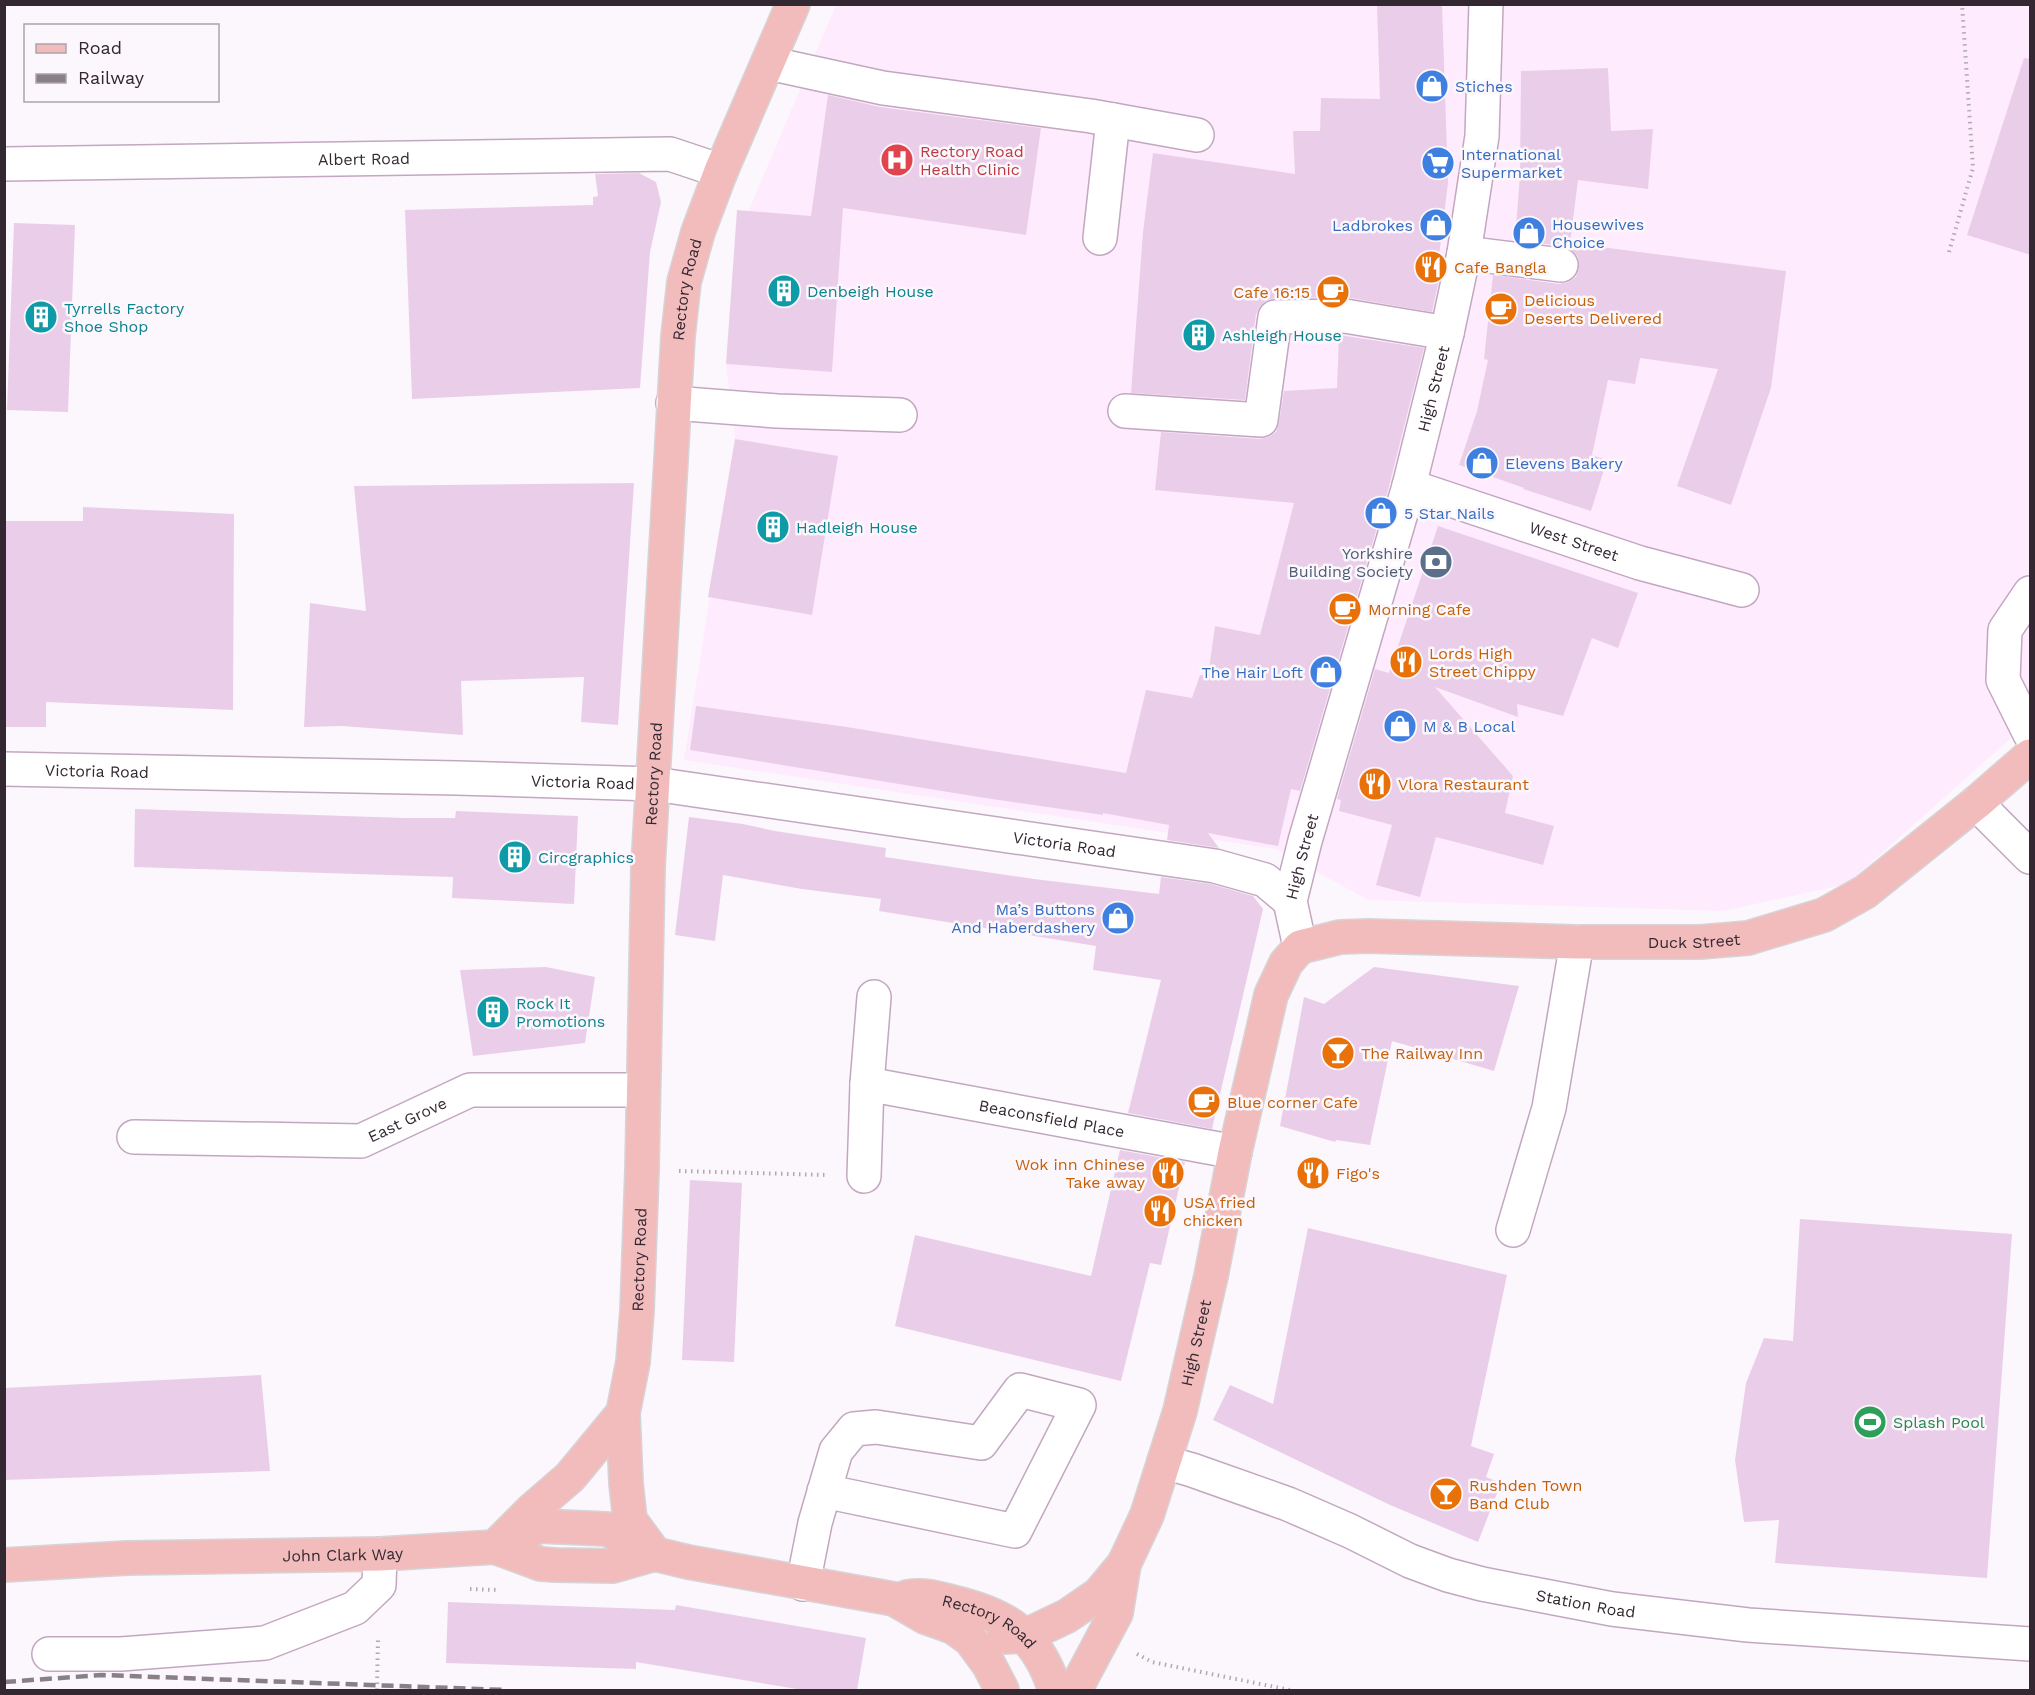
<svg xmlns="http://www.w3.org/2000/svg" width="2035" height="1695" font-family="'Work Sans',sans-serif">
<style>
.built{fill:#ffebfe}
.building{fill:#eacee9}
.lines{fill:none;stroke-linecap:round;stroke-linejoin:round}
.minor-casing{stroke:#c2a7c0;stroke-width:36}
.major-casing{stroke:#d6d4d6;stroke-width:36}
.path{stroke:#b0a9b0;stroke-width:4;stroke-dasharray:1.5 4.5;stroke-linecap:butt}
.minor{stroke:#fff;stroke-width:33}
.major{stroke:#f2bcbc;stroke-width:33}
.rail{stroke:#887f87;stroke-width:4.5;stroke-dasharray:12 6;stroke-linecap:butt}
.labels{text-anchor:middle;stroke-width:5;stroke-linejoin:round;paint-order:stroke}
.shop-label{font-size:16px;fill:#366cbe;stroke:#fcf7fc;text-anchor:start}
.health-label{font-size:16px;fill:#be3a42;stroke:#fcf7fc;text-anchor:start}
.street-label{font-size:16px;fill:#332832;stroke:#fcf7fc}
.food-label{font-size:16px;fill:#c56008;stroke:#fcf7fc;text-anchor:start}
.culture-label{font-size:16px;fill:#0d838f;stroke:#fcf7fc;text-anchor:start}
.service-label{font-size:16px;fill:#4e5e75;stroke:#fcf7fc;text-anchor:end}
.leisure-label{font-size:16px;fill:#27864d;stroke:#fcf7fc;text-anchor:start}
</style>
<rect width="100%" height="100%" fill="#fcf7fc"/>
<polygon class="built" points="836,5 2030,5 2030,721 1847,884 1723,911 1368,900 1276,849 684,760 735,439 726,364 739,233"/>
<g class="building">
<polygon points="1377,4 1442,4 1448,183 1439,256 1444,256 1432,312 1345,297 1275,298 1267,300 1260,306 1256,314 1245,400 1131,393 1143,232 1153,153 1295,174 1293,131 1320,131 1321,98 1380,99"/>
<polygon points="2024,58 2031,59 2031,255 1967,235"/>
<polygon points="1608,68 1611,131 1653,129 1648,189 1578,180 1570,243 1786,271 1771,388 1731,505 1677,486 1718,369 1640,358 1635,384 1608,380 1592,455 1607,460 1591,511 1523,489 1524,488 1459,465 1477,411 1488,360 1484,359 1493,275 1559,284 1569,282 1576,277 1579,268 1578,257 1572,250 1563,246 1515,240 1520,174 1521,71"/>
<polygon points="828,95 880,107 1041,128 1026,235 843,208 832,372 726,364 737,210 811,216"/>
<polygon points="639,173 656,182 661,202 650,252 640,388 412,399 405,210 593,205 593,197 598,196 595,174"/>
<polygon points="14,223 75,225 68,412 7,410"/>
<polygon points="1339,335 1424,348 1388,490 1300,791 1291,789 1278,846 1208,833 1219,848 1167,840 1169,825 1103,813 1103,815 985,798 690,750 696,706 847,727 1126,773 1146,690 1192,698 1200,675 1208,676 1215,626 1260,635 1294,503 1155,490 1161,432 1260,439 1269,437 1276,432 1279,423 1284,391 1337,388"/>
<polygon points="735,439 838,456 812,615 708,597"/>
<polygon points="634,483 618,725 581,722 584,677 461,681 463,735 342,726 304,727 310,603 366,611 354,486"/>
<polygon points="83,507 234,514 233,710 46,702 46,727 4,727 4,521 83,521"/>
<polygon points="1438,526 1638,593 1618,648 1592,638 1563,716 1517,704 1518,717 1435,687 1513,776 1505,813 1554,826 1543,865 1436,837 1420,897 1376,885 1392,825 1339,811 1341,800 1337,799 1375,669 1389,673"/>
<polygon points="135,809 405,818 455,818 456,811 578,816 574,904 452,898 453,877 134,867"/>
<polygon points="689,817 743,824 775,831 886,848 885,857 1034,879 1159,894 1161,877 1211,884 1253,896 1263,909 1212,1129 1128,1113 1161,980 1093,970 1096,946 879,911 881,899 802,889 723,875 715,941 675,935"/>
<polygon points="546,967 595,977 585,1043 473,1056 460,970"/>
<polygon points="1374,967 1519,986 1494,1071 1392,1041 1370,1145 1336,1140 1335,1142 1280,1126 1304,997 1324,1004"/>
<polygon points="1120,1150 1185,1162 1161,1265 1150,1263 1121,1381 895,1326 915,1235 1091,1276"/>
<polygon points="690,1180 742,1183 734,1362 682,1360"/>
<polygon points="1800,1219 2012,1234 1987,1578 1775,1563 1779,1520 1744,1522 1735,1460 1746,1383 1764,1338 1793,1341"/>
<polygon points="1308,1228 1507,1275 1471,1446 1494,1454 1486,1477 1501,1483 1478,1542 1390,1505 1213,1420 1230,1385 1273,1404"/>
<polygon points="261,1375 270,1471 4,1480 4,1388"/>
<polygon points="448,1602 675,1610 676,1605 866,1638 857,1690 803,1690 636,1662 636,1669 446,1663"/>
</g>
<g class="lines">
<defs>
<g id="minor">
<polyline points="768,63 883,88 1091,116 1197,135"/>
<path id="s1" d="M4,164L670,154L721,171"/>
<polyline points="1100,238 1113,120"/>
<polyline points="1464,253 1561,265"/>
<polyline points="673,403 777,411 900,415"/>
<polyline points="1125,411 1261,420 1275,317 1345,316 1447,333"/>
<path id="s2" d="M1409,486L1640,563L1742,590"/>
<polyline points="2030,593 2005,630 2003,680 2030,734"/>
<path id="s3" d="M4,769L457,778L654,784L1215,866L1265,880L1290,901"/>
<polyline points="1976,803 2030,857"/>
<path id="s4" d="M1300,947L1290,901L1305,841L1409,486L1447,333L1464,253L1482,136L1486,4"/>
<path id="s5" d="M867,1084L1235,1152"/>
<path id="s6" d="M134,1137L361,1141L470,1090H643"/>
<polyline points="864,1176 867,1084 874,997"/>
<polyline points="1513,1230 1549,1108 1577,942"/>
<path id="s7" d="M1164,1462L1192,1470L1288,1504L1350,1531L1410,1561L1448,1575L1482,1584L1612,1609L1748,1625L2030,1644"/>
<polyline points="803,1584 815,1523 836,1451 854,1429 876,1427 981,1443 1020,1390 1079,1405 1015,1531 824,1491"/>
<polyline points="49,1654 121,1654 265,1643 355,1608 379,1585 380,1554"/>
</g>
<g id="major">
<polyline points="508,1541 539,1526 607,1529 655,1554 688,1562 894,1599 925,1617 953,1627 970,1639 989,1665 1002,1690"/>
<polyline points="495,1547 541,1564 555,1565 613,1566 655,1554"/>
<path id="s8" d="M655,1554L630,1520L626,1483L623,1413L633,1362L637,1311L642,1170L648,867L678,336L684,282L698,232L721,171L793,4"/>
<path id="s9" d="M4,1565L127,1558L380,1554L495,1547L533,1509L570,1477L623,1413"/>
<path id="s10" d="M907,1597C925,1594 936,1598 952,1602C1007,1615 1037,1634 1055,1690"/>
<polyline points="1004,1637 1025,1636 1067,1616 1099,1594 1124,1564"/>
<path id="s11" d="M1075,1690L1116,1613L1124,1564L1147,1515L1180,1411L1211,1276L1235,1152L1271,995L1286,963L1300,947L1340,937L1368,936L1577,942H1700L1748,938L1824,915L1865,892L1976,803L2030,756"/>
</g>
</defs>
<use href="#minor" class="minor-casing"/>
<use href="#major" class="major-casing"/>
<g class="path">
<polyline points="1949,252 1973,168 1962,4"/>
<polyline points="679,1171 828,1175"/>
<polyline points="470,1589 498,1590"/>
<polyline points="1137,1654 1152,1662 1290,1690"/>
<polyline points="377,1690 378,1637"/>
</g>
<use href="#minor" class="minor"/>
<use href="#major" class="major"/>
<polyline class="rail" points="4,1682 102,1675 505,1690"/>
</g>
<defs>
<symbol id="shop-disc" viewBox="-11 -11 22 22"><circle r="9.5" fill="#3f7fe0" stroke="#fcf7fc"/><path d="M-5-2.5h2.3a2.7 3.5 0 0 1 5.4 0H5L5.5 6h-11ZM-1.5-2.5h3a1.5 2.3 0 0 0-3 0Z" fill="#fff"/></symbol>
<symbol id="hospital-disc" viewBox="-11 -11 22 22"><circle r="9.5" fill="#e0444e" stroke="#fcf7fc"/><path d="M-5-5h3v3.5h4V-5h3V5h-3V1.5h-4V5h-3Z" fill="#fff"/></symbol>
<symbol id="supermarket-disc" viewBox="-11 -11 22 22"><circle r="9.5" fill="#3f7fe0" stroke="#fcf7fc"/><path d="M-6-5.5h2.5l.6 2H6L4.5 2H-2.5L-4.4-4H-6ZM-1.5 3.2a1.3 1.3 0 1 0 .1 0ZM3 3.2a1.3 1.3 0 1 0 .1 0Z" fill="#fff"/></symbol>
<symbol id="restaurant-disc" viewBox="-11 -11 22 22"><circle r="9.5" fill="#e8710a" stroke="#fcf7fc"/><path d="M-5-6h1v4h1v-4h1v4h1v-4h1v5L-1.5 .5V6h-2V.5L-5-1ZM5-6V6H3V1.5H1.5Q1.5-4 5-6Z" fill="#fff"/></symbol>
<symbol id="building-disc" viewBox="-11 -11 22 22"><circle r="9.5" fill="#0f9aa8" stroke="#fcf7fc"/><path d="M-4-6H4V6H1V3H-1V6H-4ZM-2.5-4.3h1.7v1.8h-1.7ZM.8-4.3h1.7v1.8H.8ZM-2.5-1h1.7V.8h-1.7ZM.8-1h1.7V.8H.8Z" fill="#fff"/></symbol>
<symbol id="cafe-disc" viewBox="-11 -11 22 22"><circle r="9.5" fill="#e8710a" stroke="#fcf7fc"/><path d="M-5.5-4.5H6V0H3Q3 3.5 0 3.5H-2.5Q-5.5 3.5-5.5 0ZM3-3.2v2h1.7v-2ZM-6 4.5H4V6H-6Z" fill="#fff"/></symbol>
<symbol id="bank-disc" viewBox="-11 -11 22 22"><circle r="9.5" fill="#5c6f8a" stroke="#fcf7fc"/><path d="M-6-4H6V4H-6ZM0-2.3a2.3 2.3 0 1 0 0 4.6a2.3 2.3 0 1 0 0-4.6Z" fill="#fff"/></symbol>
<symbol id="bar-disc" viewBox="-11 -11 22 22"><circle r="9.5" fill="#e8710a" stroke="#fcf7fc"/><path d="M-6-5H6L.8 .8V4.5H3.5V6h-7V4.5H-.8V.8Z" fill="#fff"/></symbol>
<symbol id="stadium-disc" viewBox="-11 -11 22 22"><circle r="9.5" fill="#2e9e5b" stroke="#fcf7fc"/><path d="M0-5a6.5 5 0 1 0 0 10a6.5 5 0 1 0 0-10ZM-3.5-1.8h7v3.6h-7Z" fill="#fff"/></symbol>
</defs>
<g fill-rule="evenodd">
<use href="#shop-disc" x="1413" y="67" width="38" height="38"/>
<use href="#hospital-disc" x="878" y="141" width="38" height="38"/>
<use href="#supermarket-disc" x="1419" y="144" width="38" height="38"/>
<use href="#shop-disc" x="1417" y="206" width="38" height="38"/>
<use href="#shop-disc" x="1510" y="214" width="38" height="38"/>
<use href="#restaurant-disc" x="1412" y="248" width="38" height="38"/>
<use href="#building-disc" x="765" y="272" width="38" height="38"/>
<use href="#cafe-disc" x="1314" y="273" width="38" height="38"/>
<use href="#cafe-disc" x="1482" y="290" width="38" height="38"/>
<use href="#building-disc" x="22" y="298" width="38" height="38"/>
<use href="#building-disc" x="1180" y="316" width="38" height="38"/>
<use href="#shop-disc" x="1463" y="444" width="38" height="38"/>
<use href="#shop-disc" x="1362" y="494" width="38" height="38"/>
<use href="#building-disc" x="754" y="508" width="38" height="38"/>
<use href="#bank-disc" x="1417" y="543" width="38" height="38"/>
<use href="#cafe-disc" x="1326" y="590" width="38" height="38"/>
<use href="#restaurant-disc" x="1387" y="643" width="38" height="38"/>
<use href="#shop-disc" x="1307" y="653" width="38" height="38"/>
<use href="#shop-disc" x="1381" y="707" width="38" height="38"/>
<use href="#restaurant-disc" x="1356" y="765" width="38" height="38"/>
<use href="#building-disc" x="496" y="838" width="38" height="38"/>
<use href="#shop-disc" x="1099" y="899" width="38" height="38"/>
<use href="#building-disc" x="474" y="993" width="38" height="38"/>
<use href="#bar-disc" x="1319" y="1034" width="38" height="38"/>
<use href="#cafe-disc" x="1185" y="1083" width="38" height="38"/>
<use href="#restaurant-disc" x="1149" y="1154" width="38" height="38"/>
<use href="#restaurant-disc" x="1294" y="1154" width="38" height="38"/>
<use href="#restaurant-disc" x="1141" y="1192" width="38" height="38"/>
<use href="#stadium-disc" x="1851" y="1403" width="38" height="38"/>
<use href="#bar-disc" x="1427" y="1475" width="38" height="38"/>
</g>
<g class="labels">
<g class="shop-label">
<text x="1455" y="92">Stiches</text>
<text x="1461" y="160">International<tspan x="1461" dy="18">Supermarket</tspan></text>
<text x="1552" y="230">Housewives<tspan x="1552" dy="18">Choice</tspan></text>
<text x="1413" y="231" text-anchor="end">Ladbrokes</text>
<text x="1505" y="469">Elevens Bakery</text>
<text x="1404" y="519">5 Star Nails</text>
<text x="1303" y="678" text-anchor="end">The Hair Loft</text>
<text x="1423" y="732">M &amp; B Local</text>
<text x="1095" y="915" text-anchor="end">Ma’s Buttons<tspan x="1095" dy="18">And Haberdashery</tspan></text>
</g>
<g class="health-label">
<text x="920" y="157">Rectory Road<tspan x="920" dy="18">Health Clinic</tspan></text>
</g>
<g class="street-label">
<text dy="6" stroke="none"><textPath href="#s1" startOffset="360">Albert Road</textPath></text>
<text dy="6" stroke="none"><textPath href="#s8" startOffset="1276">Rectory Road</textPath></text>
<text dy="6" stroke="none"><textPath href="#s4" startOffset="579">High Street</textPath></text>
<text dy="6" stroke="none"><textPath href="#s2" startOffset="174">West Street</textPath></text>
<text dy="6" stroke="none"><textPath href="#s3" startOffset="93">Victoria Road</textPath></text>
<text dy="6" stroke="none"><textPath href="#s8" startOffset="790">Rectory Road</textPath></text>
<text dy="6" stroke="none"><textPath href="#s3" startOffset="579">Victoria Road</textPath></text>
<text dy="6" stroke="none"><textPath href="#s3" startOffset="1065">Victoria Road</textPath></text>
<text dy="6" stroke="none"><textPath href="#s4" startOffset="93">High Street</textPath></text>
<text dy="6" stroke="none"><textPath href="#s11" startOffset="1178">Duck Street</textPath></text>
<text dy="6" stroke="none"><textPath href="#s5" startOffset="188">Beaconsfield Place</textPath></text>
<text dy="6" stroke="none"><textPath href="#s6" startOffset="278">East Grove</textPath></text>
<text dy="6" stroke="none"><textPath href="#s8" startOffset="304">Rectory Road</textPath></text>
<text dy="6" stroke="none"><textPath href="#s11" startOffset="370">High Street</textPath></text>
<text dy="6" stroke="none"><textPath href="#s9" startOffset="339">John Clark Way</textPath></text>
<text dy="6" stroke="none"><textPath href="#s7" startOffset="447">Station Road</textPath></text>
<text dy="6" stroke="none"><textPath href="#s10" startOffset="88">Rectory Road</textPath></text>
</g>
<g class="food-label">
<text x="1454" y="273">Cafe Bangla</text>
<text x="1310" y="298" text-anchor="end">Cafe 16:15</text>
<text x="1524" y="306">Delicious<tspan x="1524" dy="18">Deserts Delivered</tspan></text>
<text x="1368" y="615">Morning Cafe</text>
<text x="1429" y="659">Lords High<tspan x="1429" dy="18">Street Chippy</tspan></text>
<text x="1398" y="790">Vlora Restaurant</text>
<text x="1361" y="1059">The Railway Inn</text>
<text x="1227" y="1108">Blue corner Cafe</text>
<text x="1145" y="1170" text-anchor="end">Wok inn Chinese<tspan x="1145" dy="18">Take away</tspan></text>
<text x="1336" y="1179">Figo's</text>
<text x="1183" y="1208">USA fried<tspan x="1183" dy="18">chicken</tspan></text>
<text x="1469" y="1491">Rushden Town<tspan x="1469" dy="18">Band Club</tspan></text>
</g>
<g class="culture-label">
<text x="807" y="297">Denbeigh House</text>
<text x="64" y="314">Tyrrells Factory<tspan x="64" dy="18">Shoe Shop</tspan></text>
<text x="1222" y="341">Ashleigh House</text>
<text x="796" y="533">Hadleigh House</text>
<text x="538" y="863">Circgraphics</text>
<text x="516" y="1009">Rock It<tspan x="516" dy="18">Promotions</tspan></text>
</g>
<g class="service-label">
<text x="1413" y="559">Yorkshire<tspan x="1413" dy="18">Building Society</tspan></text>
</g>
<g class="leisure-label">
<text x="1893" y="1428">Splash Pool</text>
</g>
</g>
<rect width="2035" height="1695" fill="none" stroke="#332832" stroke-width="12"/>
<rect x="24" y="24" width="195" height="78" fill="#fcf7fc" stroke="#aca4ab" stroke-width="1.5"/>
<rect x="36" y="44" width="30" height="9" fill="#f2bcbc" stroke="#aca4ab" stroke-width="1.5"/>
<text x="78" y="54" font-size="18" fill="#332832">Road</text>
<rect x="36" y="74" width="30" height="9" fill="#887f87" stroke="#aca4ab" stroke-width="1.5"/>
<text x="78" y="84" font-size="18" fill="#332832">Railway</text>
</svg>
